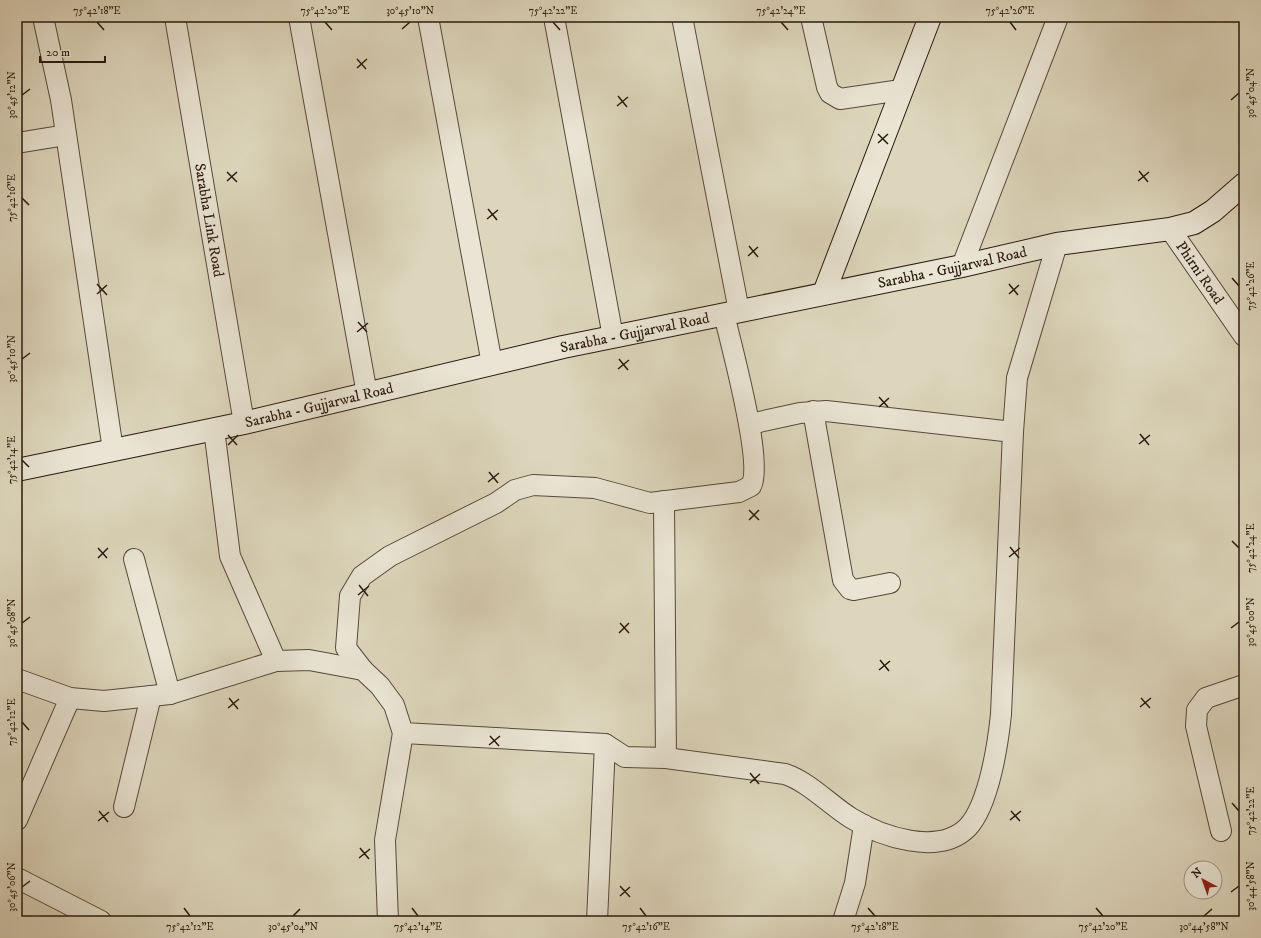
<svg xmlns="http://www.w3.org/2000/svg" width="1261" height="938" font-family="'IM FELL DW Pica',serif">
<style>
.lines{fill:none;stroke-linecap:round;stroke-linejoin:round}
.street-casing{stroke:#56493a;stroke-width:22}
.secondary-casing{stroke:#291a0e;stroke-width:24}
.street{stroke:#e9e4d3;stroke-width:20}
.secondary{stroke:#e9e4d3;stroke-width:22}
.ticks{fill:none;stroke:#291a0e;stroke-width:1.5}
.labels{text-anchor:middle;stroke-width:3;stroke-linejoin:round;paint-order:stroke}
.street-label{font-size:15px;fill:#291a0e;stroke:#e9e4d3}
.neatline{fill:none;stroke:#291a0e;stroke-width:1.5}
.ticks-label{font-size:10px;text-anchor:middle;fill:#291a0e}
</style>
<rect width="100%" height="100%" fill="#ddd6bc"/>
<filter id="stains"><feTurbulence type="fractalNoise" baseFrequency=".005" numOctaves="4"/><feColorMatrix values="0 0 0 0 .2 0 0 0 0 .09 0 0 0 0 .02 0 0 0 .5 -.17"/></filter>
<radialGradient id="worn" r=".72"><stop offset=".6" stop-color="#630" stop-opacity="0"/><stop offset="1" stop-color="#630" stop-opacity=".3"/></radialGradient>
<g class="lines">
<defs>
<g id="street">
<polyline points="43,17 61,100 113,450"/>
<path id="s1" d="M175,17L244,423"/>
<polyline points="299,17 367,394"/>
<polyline points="428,17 492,364"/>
<polyline points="554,17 613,337"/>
<polyline points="682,17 739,311"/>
<polyline points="811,17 827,87 830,93 840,99 901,90"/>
<polyline points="17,143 66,135"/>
<path id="s2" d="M1170,229L1244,336"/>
<polyline points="962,266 1058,17"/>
<polyline points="813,411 843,580 850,589 854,590 890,583"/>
<polyline points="750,424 800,413 826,411 1013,432"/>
<polyline points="214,429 230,556 276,661"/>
<polyline points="664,501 666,758"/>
<polyline points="134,559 170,694"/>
<path d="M363,670L346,648L350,596L362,576L390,556L496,503L515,490L533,485L595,488L650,503L739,492L751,486C764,463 731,345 724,314"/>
<polyline points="17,679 70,698 104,701 170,694 276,661 309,660 363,670 380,686 394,705 403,733 605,744 597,921"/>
<path d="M605,744L625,757L666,758L785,774C809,782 830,805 851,818C880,836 939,857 968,827C989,804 998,744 1001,714L1013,432L1017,378L1057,244"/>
<polyline points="124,807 151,696"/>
<polyline points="17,820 70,698"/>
<polyline points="1221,831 1196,726 1197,710 1206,698 1244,685"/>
<polyline points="17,878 101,921"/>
<polyline points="388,921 385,840 403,733"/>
<polyline points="843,921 855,883 864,825"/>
</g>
<g id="secondary">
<polyline points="824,293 930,17"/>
<path id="s3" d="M17,470L244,423L563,347L962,266L1057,244L1170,229L1194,223L1213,211L1244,184"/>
</g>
</defs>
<use href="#street" class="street-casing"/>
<use href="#secondary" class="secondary-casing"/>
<use href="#street" class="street"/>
<use href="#secondary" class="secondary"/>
</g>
<path class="ticks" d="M97,22L104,30M325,22L332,30M553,22L560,30M781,22L788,30M1010,22L1016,30M402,29L410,22M357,59L366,69M357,68L367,59M22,95L30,89M618,96L627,107M1231,100L1239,93M617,106L628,97M878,134L888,144M878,143L888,134M1139,171L1148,182M227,172L237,182M227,181L237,172M1138,181L1149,172M22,198L29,205M488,209L497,220M487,219L498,210M749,246L758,257M748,256L758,247M1232,278L1239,286M97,284L107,295M1009,284L1018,295M97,294L107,285M1009,294L1019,285M358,322L367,332M357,332L368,323M22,359L30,353M619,359L628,370M618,369L629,360M879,397L888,407M879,407L889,398M1140,434L1149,445M228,435L237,445M1139,444L1150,435M228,445L238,435M22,460L29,467M489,472L498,483M488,482L499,473M749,510L759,520M749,520L759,510M1232,541L1239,548M1010,547L1019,558M98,548L107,558M1009,557L1020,548M98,558L108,548M359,585L368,596M358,595L369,586M22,623L30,617M620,623L629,633M1231,628L1239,622M619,633L629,623M880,660L889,671M879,670L890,661M229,698L238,709M1141,698L1150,708M1140,707L1151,698M228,708L239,699M22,722L29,730M490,736L499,746M489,745L500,736M750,773L759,784M750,783L760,774M1232,803L1239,811M99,811L108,822M1011,811L1020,821M1010,820L1021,811M98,821L109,812M360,848L369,859M359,858L370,849M620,886L630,897M22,887L30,881M1231,892L1239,886M620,896L630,887M184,908L190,916M412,908L418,916M640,908L646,916M868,908L875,916M1096,908L1103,916M293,916L300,909M1204,916L1212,909"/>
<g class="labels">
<g class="street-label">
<text dy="5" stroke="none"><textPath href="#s1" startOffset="206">Sarabha Link Road</textPath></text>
<text dy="5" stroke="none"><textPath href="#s3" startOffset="957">Sarabha - Gujjarwal Road</textPath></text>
<text dy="5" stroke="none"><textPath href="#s2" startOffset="53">Phirni Road</textPath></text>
<text dy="5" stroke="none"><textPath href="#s3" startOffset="633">Sarabha - Gujjarwal Road</textPath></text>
<text dy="5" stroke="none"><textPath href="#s3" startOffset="309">Sarabha - Gujjarwal Road</textPath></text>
</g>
</g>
<rect width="1261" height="938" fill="none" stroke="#ddd6bc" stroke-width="44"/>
<g transform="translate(1203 880) rotate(319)"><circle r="19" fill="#e9e4d3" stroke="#9c9384"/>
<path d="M0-3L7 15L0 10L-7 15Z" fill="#8f2418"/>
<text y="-6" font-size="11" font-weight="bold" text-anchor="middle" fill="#291a0e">N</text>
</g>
<path d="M40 56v6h65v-6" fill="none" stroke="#291a0e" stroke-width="2"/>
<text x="46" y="56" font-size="12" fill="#291a0e" stroke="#e9e4d3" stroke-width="3" paint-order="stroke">20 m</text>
<rect x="22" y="22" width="1217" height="894" class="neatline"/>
<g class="ticks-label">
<text x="97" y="14">75°42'18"E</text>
<text x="325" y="14">75°42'20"E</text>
<text x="410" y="14">30°45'10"N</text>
<text x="553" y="14">75°42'22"E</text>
<text x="781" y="14">75°42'24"E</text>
<text x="1010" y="14">75°42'26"E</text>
<text transform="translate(1250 93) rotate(-90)" y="4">30°45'04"N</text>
<text transform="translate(11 95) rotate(-90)" y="4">30°45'12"N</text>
<text transform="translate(11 198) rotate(-90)" y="4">75°42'16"E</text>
<text transform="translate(1250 286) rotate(-90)" y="4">75°42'26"E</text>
<text transform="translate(11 359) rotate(-90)" y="4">30°45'10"N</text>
<text transform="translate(11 460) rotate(-90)" y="4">75°42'14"E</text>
<text transform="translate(1250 548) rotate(-90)" y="4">75°42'24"E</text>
<text transform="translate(1250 622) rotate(-90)" y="4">30°45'00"N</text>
<text transform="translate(11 623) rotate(-90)" y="4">30°45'08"N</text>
<text transform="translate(11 722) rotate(-90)" y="4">75°42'12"E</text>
<text transform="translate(1250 811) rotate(-90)" y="4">75°42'22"E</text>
<text transform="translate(1250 886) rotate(-90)" y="4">30°44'58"N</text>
<text transform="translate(11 887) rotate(-90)" y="4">30°45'06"N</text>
<text x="190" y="930">75°42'12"E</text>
<text x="293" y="930">30°45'04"N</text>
<text x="418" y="930">75°42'14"E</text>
<text x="646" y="930">75°42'16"E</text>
<text x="875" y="930">75°42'18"E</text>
<text x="1103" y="930">75°42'20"E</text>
<text x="1204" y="930">30°44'58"N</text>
</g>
<rect width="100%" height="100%" filter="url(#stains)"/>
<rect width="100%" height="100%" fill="url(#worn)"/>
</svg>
